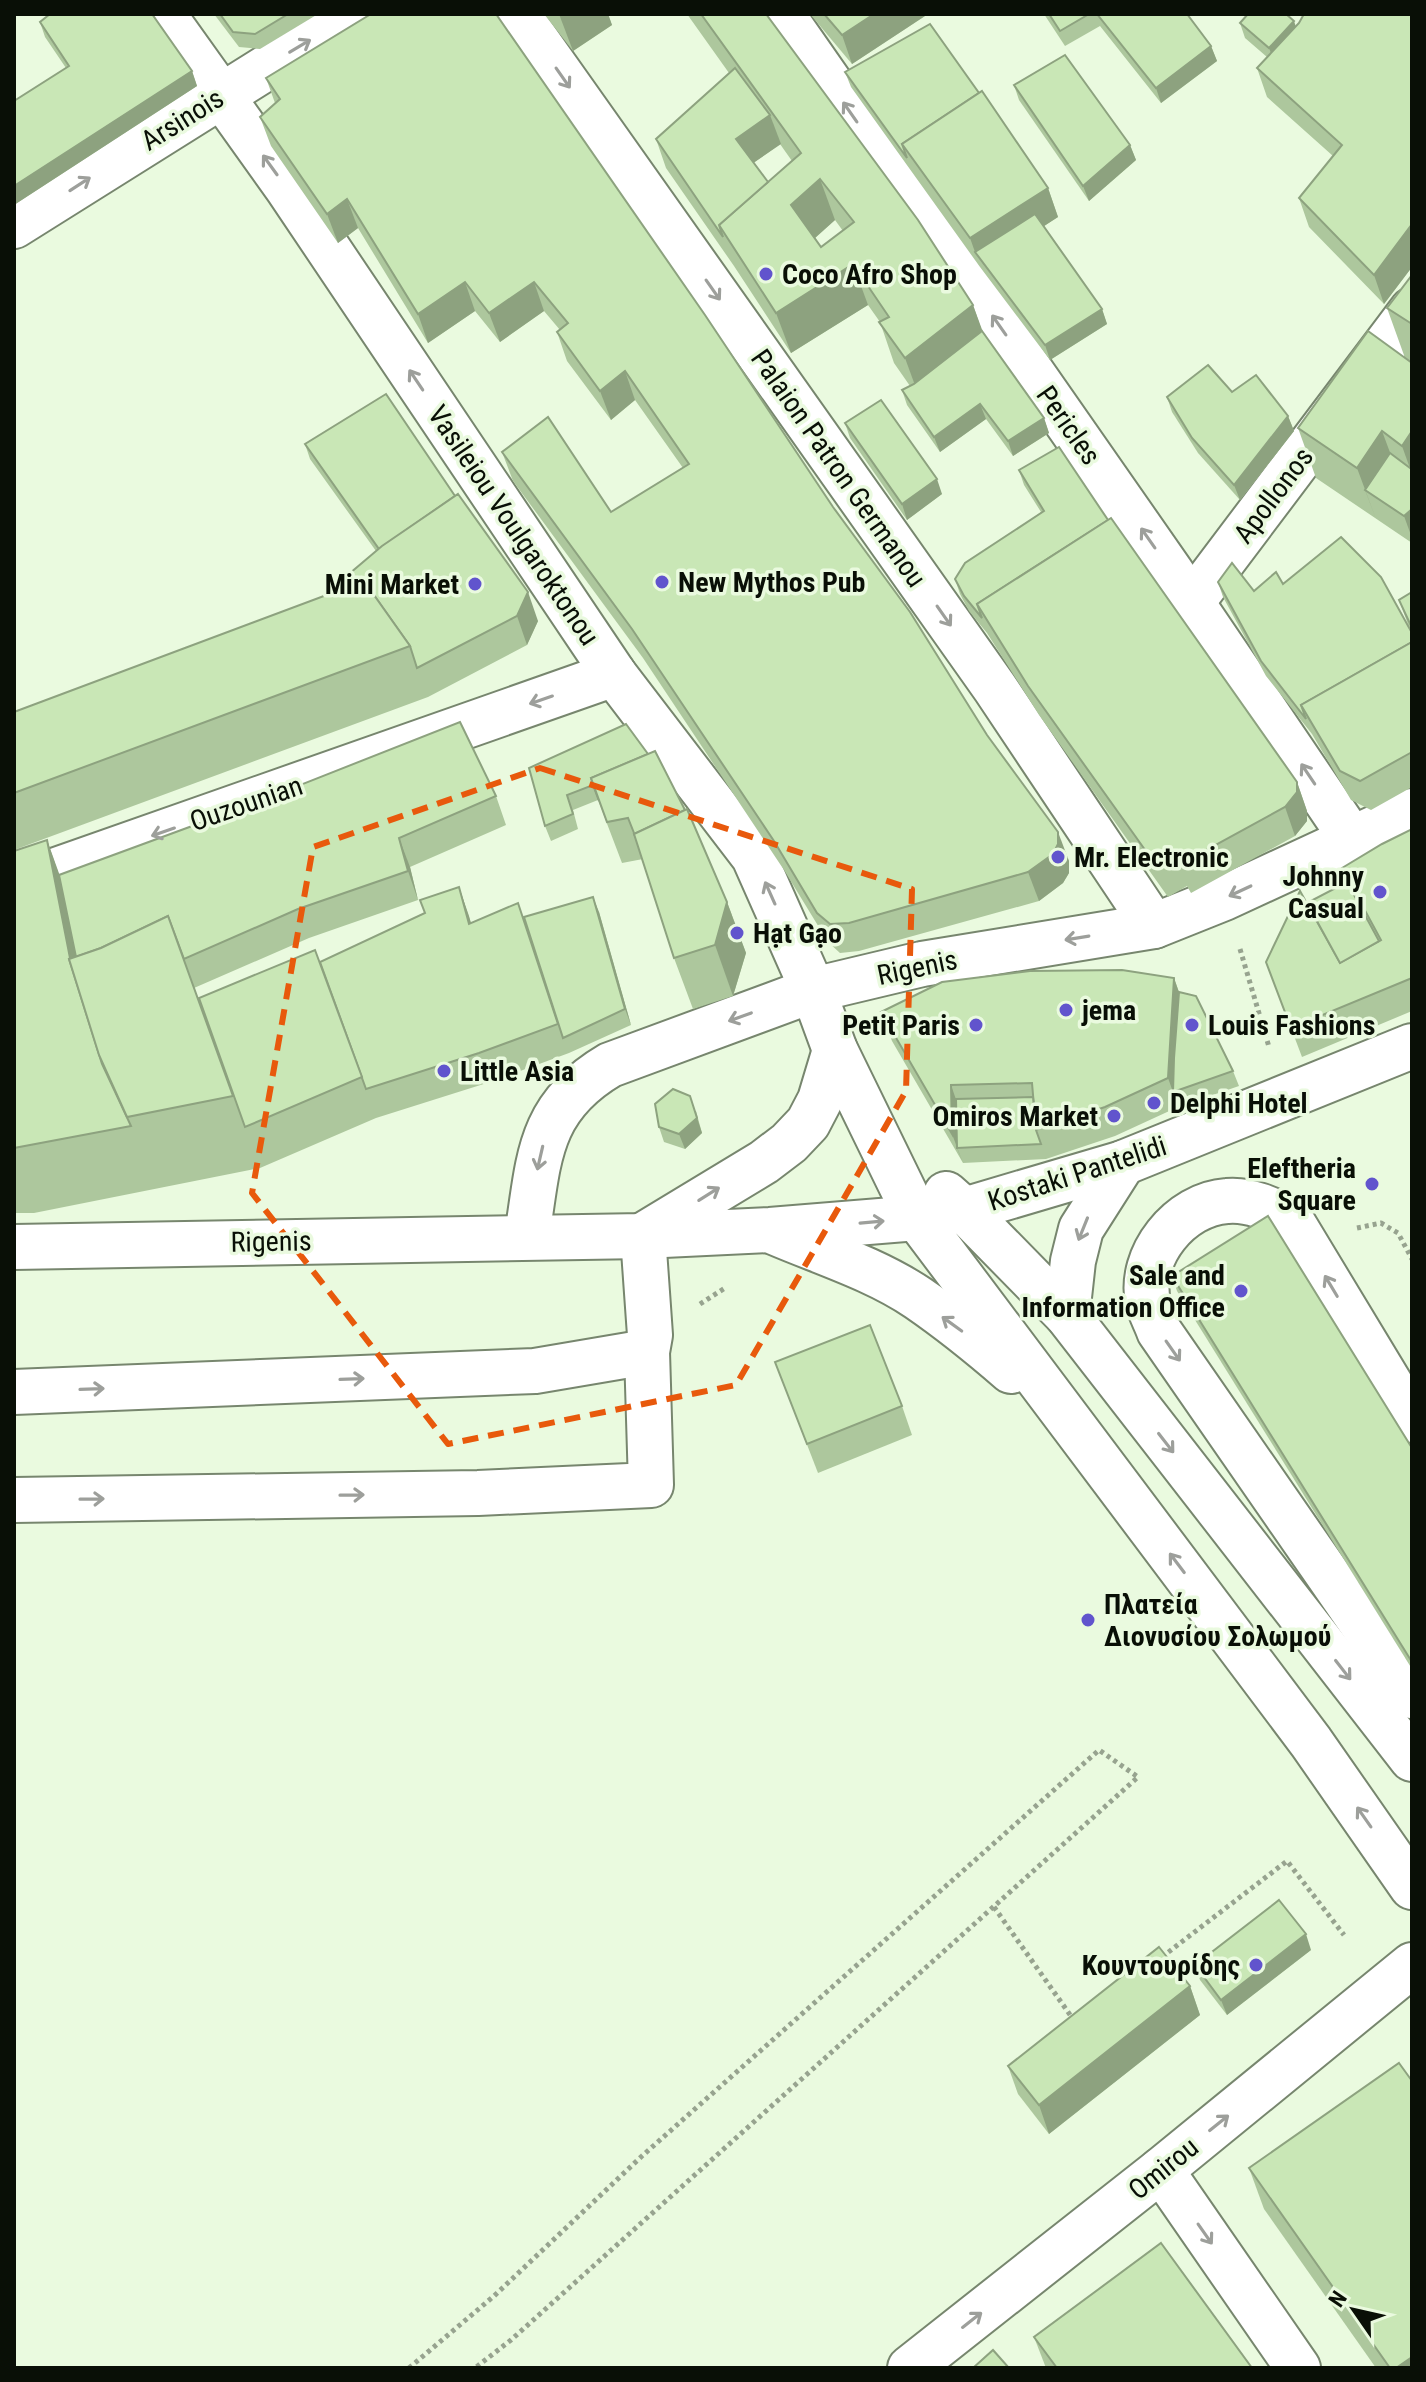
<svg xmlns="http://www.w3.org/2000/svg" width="1426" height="2382" font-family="'Roboto Condensed',sans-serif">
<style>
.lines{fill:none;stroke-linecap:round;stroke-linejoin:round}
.minor-casing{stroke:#77866e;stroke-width:48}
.major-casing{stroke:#77866e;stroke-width:48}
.path{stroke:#97a38f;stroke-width:5;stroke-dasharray:4 4;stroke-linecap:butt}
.minor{stroke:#fff;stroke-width:44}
.major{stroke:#fff;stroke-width:44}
.wall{fill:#adc79d;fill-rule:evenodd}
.shaded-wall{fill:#8da27f}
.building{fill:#c9e7b6;stroke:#8da27f;stroke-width:2;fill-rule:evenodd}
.oneway{stroke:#9d9f9b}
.marked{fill:none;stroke:#e8590c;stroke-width:6;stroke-dasharray:16 10;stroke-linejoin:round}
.poi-dot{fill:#6154cd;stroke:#eafadf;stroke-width:3}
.labels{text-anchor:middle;stroke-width:7;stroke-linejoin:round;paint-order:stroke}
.street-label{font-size:28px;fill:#090f06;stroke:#eafadf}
.poi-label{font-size:28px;font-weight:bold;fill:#090f06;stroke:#eafadf;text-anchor:start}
</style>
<rect width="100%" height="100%" fill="#eafadf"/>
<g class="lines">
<defs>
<g id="minor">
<polyline points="163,14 288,189 614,674 754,857 813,990 835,1050 917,1218 1311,1742 1412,1887"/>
<polyline points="518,14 995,688 1154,926"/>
<polyline points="782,14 1171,572 1352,839"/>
<polyline points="14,226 352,14"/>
<polyline points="1192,602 1412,310"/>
<polyline points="14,885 614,674"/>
<polyline points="946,1194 964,1210 1067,1315 1412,1759"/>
<path d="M776,1233C823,1253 875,1269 918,1298C950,1320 981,1345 1011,1371"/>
<polyline points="645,1234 764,1162 789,1143 808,1123 820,1100 835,1050"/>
<path d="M527,1236C539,1160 537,1108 610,1065L813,990L922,964L1154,926L1224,898L1412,811"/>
<polyline points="14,1247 643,1236 770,1230 917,1218 964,1210 1123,1163 1412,1046"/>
<polyline points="1067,1315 1073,1261 1081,1229 1123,1163"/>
<polyline points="14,1392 535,1371 647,1352"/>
<path d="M1412,1420L1291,1220C1271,1209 1250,1199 1227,1201C1180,1204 1138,1256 1148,1302C1150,1312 1156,1322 1159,1331L1412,1696"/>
<polyline points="14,1500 478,1493 651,1485 647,1352 650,1335 643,1236"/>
<polyline points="1161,2170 1298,2368"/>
</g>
<polyline id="major" points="910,2368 1161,2170 1412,1965"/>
</defs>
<use href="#minor" class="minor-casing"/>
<use href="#major" class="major-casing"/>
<g class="path">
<polyline points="1240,949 1269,1047"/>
<polyline points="1357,1228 1381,1223 1398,1233 1412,1259"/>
<polyline points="700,1304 725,1288"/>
<polyline points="994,1907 1073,2019"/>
<polyline points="1162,1957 1287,1861 1344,1935"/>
<polyline points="409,2368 494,2296 642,2156 1099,1750 1138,1777 511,2340 475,2368"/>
</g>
<use href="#minor" class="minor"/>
<use href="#major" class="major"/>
</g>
<g class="wall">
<polygon points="214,14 318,14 260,49 239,47"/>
<polygon points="544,14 608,14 612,25 573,51"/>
<path d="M687,14H766L973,305L982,331L1044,418L1049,433L1013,456L986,419L940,452L907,405L902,390L910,386L894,363L880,322L868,305L791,353L734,266L666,168L656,139L729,73ZM780,144L792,161L768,182L753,163ZM835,220L843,231L821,247L815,238Z"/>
<polygon points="810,14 928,14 852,64"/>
<polygon points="1044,14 1187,14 1211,46 1217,61 1161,103 1100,26 1065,46"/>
<polygon points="1412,14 1412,267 1384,304 1309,227 1299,198 1333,156 1267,97 1257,68 1267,57 1245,38 1240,23 1296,26 1299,23"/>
<polygon points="40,22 192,71 197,86 14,205 14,101 66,68 45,37"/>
<polygon points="845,72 979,93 1048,188 1058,217 1044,226 1102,309 1107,324 1050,360 980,267 851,87"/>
<polygon points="266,78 833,507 987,735 1069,861 1069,873 1063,883 1039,901 859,951 840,953 828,942 784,870 643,658 513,481 502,452 611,512 683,468 635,400 611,420 567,361 557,332 560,330 544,311 500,342 475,311 428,343 358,228 338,243 271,146 260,117 275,103"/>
<polygon points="1014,85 1130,145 1136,160 1089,201 1019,100"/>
<polygon points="1412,275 1412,543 1316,478 1298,428 1405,358 1387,308"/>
<polygon points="1167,397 1288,416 1294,431 1240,500 1198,453 1172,412"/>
<polygon points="845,423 942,494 907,520 850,438"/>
<polygon points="305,444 538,621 527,645 428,697 14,850 14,712 353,585 349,574 376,551 310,459"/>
<polygon points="1019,470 1108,520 1297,782 1307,811 1307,821 1295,836 1191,893 1187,886 1168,897 1039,715 987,633 969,611 960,594 955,579 1041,512 1024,485"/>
<polygon points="1218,582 1254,591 1283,584 1409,627 1399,600 1412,592 1412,787 1371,810 1351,800 1312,734 1266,676 1223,597"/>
<polygon points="626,724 727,902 746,953 733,996 693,1009 674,958 643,859 622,863 598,800 573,810 578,829 551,841 545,826 529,768"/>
<polygon points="496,796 506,825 410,867 418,900 309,938 194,988 245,1127 320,962 425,913 459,887 471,923 524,917 599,912 631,1025 569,1053 490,1082 376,1118 260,1168 34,1213 14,1213 14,851 47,840 59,875"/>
<polygon points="1412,829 1412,1011 1302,1057 1266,962 1307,903 1347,882 1342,868"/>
<polygon points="1174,978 1179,992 1233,1071 1239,1086 1178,1107 1115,1136 1046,1159 963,1163 892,1041 881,1012"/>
<polygon points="696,1111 702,1133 685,1149 664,1142 659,1127"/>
<polygon points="1172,1276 1412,1448 1412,1669 1177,1291"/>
<polygon points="775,1362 902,1406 912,1435 818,1473"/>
<polygon points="1311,1950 1227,2015 1200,1980 1195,1965"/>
<polygon points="1190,1986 1200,2015 1049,2134 1018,2094 1008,2066"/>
<polygon points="1249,2168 1412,2368 1376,2368 1264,2209"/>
<polygon points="1034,2337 1252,2368 1046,2368"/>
</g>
<g class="shaded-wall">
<polygon points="559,14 608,14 612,25 573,51"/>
<polygon points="874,14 928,14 852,64 842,35"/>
<polygon points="1294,21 1299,36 1275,63 1269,48"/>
<polygon points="1211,46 1217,61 1161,103 1156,88"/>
<polygon points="192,71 197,86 14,205 14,186"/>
<polygon points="770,115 781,144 746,168 736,139"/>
<polygon points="1130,145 1136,160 1089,201 1083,186"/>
<polygon points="820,179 835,220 806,246 791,205"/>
<polygon points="1048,188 1058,217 984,265 975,252 970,238"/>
<polygon points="347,199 358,228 338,243 327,214"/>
<polygon points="1412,224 1412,267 1384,304 1374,275"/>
<polygon points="853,264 868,305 791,353 776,313"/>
<polygon points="465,282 475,311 428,343 418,314"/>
<polygon points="534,282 544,311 500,342 489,313"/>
<polygon points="973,305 988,346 920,399 905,358"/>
<polygon points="1102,309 1107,324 1050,360 1045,345"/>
<polygon points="625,371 635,400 611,420 600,391"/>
<polygon points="980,404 986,419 940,452 934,437"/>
<polygon points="1288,416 1294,431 1240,500 1234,485"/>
<polygon points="1044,418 1049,433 1013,456 1008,441"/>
<polygon points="1382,431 1401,482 1365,490 1376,519 1357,468"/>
<polygon points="1412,431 1412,474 1402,446"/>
<polygon points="937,479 942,494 907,520 902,504"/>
<polygon points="1412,509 1412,538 1404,516"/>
<polygon points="528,592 538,621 527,645 517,616"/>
<polygon points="1297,782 1307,811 1307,821 1295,836 1285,807"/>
<polygon points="1058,832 1069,861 1069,873 1063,883 1039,901 1028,872"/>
<polygon points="399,838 410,867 418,900 408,871"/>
<polygon points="47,840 70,904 85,1002 72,967"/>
<polygon points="459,887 469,916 479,953 469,924"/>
<polygon points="593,897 599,912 631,1025 625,1009"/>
<polygon points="727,902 746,953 733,996 715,945"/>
<polygon points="1174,978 1184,1007 1173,1092 1168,1078"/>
<polygon points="951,1085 961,1114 957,1148 963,1163 952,1134"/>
<polygon points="690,1096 702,1133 685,1149 679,1134"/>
<polygon points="1306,1934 1311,1950 1227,2015 1221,2000"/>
<polygon points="1190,1986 1200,2015 1049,2134 1039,2105"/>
<polygon points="1412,2357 1412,2368 1396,2368"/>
</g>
<g class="building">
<polygon points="50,14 152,14 192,71 14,186 14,101 69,66 40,22"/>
<polygon points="220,14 288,14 255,34 233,32"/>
<polygon points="371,14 496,14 705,315 833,507 910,612 987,735 1058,832 1058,844 1053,854 1028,872 849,923 830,924 817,913 774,841 632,629 502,452 548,417 611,512 689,464 625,371 600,391 557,332 568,323 534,282 489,313 465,282 418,314 347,199 327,214 260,117 280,99 266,78"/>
<path d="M701,14H766L918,220L973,305L905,358L879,322L889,317L853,264L776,313L719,225L801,153ZM820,179L854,222L821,247L791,205Z"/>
<polygon points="824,14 874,14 842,35"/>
<polygon points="1049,14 1089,14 1060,31"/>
<polygon points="1097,14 1187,14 1211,46 1156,88"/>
<polygon points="1248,14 1286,14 1294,21 1269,48 1240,23"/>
<polygon points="1304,14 1412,14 1412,224 1374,275 1299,198 1342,145 1257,68 1299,23"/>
<polygon points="930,24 979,93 902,144 907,158 845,72"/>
<polygon points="1065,55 1130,145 1083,186 1014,85"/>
<polygon points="735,68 770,115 736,139 768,182 719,225 723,237 656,139"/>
<polygon points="982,91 1048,188 970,238 902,144"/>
<polygon points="1035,214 1102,309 1045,345 975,252"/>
<polygon points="1412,275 1412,324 1387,308"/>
<polygon points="982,331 1044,418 1008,441 980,404 934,437 902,390 914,384"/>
<polygon points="1368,331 1412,363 1412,431 1402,446 1382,431 1357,468 1298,428"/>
<polygon points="1208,365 1232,392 1256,375 1288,416 1234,485 1192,438 1167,397"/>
<polygon points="386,394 455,496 379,549 305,444"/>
<polygon points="881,400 937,479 902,504 845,423"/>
<polygon points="1059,447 1108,520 977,604 982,618 964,596 955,579 965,563 1044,511 1019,470"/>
<polygon points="1390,453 1410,468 1412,464 1412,509 1404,516 1365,490"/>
<polygon points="458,494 528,592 517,616 417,668 410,646 364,581 356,584 349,574 382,546"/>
<polygon points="1111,518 1297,782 1297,792 1285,807 1181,864 1177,857 1158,868 1028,686 977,604"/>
<polygon points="1341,537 1381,577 1412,633 1412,642 1301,705 1306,719 1261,661 1218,582 1232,563 1254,591 1276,572 1283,584"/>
<polygon points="364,581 410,646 14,793 14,712"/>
<polygon points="1412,592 1412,628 1399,600"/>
<polygon points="1412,642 1412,752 1360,781 1340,771 1301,705"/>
<polygon points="460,722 496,796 399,838 408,871 298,909 184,959 168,916 101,948 76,957 59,875 252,804"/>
<polygon points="626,724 648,754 591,778 599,801 593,785 567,795 573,814 545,826 529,768"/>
<polygon points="655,751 685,810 634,834 636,838 628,818 607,822 591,778"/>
<polygon points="687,809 727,902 715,945 674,958 634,834"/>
<polygon points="1412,829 1412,978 1291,1028 1266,962 1300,891 1340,963 1381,940 1342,868 1382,844"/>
<polygon points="47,840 70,958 69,959 102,1064 131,1126 14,1148 14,851"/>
<polygon points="1347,882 1379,941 1340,963 1307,903"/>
<polygon points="459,887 469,924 518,903 558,1024 479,1053 366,1089 320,962 425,913 420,900"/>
<polygon points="593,897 625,1009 563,1038 524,917"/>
<polygon points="168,916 233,1096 127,1117 99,1055 69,959 101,948"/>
<polygon points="315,950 362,1077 245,1127 199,998"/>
<polygon points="1122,970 1174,978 1168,1078 1105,1107 1036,1130 1032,1083 951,1085 952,1134 881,1012 942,982 1030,971"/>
<polygon points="1179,992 1196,996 1233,1071 1173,1092 1174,1058"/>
<polygon points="673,1089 690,1096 697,1118 679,1134 659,1127 655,1104"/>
<polygon points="1033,1097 1036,1130 1041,1144 957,1148 956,1099"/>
<polygon points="1268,1216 1412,1448 1412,1662 1172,1276"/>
<polygon points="870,1325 902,1406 807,1444 775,1362"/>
<polygon points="1279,1900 1306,1934 1221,2000 1195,1965"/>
<polygon points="1159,1947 1190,1986 1039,2105 1008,2066"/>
<polygon points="1399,2063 1412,2081 1412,2357 1396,2368 1390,2368 1249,2168"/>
<polygon points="1161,2243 1252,2368 1057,2368 1034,2337"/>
<polygon points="993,2350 1009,2368 973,2368"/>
</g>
<defs><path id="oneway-shaft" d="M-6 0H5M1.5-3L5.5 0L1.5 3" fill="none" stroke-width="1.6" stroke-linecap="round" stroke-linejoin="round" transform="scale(2)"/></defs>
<g class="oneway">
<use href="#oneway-shaft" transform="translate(300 46) rotate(-31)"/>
<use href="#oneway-shaft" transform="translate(563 78) rotate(55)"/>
<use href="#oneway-shaft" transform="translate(850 112) rotate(-125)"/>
<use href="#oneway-shaft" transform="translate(270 165) rotate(-126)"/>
<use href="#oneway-shaft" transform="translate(80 184) rotate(-33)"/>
<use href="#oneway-shaft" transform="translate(713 290) rotate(55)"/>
<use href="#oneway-shaft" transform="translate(999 325) rotate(-125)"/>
<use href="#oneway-shaft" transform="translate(416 380) rotate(-124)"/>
<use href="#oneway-shaft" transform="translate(1148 538) rotate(-125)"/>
<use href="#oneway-shaft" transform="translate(944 616) rotate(55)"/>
<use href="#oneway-shaft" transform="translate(541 700) rotate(161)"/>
<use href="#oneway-shaft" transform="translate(1308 774) rotate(-124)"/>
<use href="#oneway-shaft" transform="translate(163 832) rotate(161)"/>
<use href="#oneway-shaft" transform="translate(1240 891) rotate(155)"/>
<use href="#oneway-shaft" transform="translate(770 893) rotate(-114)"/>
<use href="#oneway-shaft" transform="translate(1077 938) rotate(171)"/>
<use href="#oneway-shaft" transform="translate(740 1017) rotate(160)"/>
<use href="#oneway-shaft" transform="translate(540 1158) rotate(103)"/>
<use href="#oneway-shaft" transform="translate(709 1194) rotate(-32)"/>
<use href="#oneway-shaft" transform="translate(872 1222) rotate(-5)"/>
<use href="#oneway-shaft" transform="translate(1083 1229) rotate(112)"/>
<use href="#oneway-shaft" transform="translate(1331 1286) rotate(-121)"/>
<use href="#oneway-shaft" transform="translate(952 1324) rotate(-144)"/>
<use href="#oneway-shaft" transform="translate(1173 1351) rotate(55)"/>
<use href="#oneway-shaft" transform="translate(352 1379) rotate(-2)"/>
<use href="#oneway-shaft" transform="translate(92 1389) rotate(-2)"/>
<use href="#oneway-shaft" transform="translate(1166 1443) rotate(52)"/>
<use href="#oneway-shaft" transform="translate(352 1495) rotate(-1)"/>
<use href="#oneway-shaft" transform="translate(92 1499) rotate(-1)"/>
<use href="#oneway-shaft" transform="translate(1177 1563) rotate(-127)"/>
<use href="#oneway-shaft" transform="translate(1343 1670) rotate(52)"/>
<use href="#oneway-shaft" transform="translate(1364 1817) rotate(-125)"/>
<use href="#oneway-shaft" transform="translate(1219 2123) rotate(-39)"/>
<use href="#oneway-shaft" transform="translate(1205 2234) rotate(55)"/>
<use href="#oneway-shaft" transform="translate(972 2320) rotate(-38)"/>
</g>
<path class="marked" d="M540,768L912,889L906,1091L736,1385L448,1444L252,1193L313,847Z"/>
<g class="poi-dot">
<circle cx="766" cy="274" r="8"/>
<circle cx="662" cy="582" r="8"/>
<circle cx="475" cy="584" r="8"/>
<circle cx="1058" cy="857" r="8"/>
<circle cx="1380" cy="892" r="8"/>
<circle cx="737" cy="933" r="8"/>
<circle cx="1066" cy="1010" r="8"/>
<circle cx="976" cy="1025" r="8"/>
<circle cx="1192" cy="1025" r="8"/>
<circle cx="444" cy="1071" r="8"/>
<circle cx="1154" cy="1103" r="8"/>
<circle cx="1114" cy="1116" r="8"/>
<circle cx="1372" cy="1184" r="8"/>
<circle cx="1241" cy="1291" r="8"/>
<circle cx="1088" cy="1620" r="8"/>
<circle cx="1256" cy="1965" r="8"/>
</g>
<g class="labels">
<g class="street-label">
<text transform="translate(182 119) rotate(-32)" y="10">Arsinois</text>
<text transform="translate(1069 425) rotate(55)" y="10">Pericles</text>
<text transform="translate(839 468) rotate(55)" y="10">Palaion Patron Germanou</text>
<text transform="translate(1273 495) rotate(-53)" y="10">Apollonos</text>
<text transform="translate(514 525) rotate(56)" y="10">Vasileiou Voulgaroktonou</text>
<text transform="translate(246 803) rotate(-19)" y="10">Ouzounian</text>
<text transform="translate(917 967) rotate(-12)" y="10">Rigenis</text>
<text transform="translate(1077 1173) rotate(-18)" y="10">Kostaki Pantelidi</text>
<text transform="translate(271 1241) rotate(-1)" y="10">Rigenis</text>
<text transform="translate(1163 2168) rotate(-39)" y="10">Omirou</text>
</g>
<g class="poi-label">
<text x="782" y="284">Coco Afro Shop</text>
<text x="678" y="592">New Mythos Pub</text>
<text x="459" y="594" text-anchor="end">Mini Market</text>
<text x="1074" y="867">Mr. Electronic</text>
<text x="1364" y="886" text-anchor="end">Johnny<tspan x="1364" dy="32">Casual</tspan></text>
<text x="753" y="943">Hạt Gạo</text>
<text x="1082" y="1020">jema</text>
<text x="960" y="1035" text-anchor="end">Petit Paris</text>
<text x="1208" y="1035">Louis Fashions</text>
<text x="460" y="1081">Little Asia</text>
<text x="1170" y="1113">Delphi Hotel</text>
<text x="1098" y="1126" text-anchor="end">Omiros Market</text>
<text x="1356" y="1178" text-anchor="end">Eleftheria<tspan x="1356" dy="32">Square</tspan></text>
<text x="1225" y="1285" text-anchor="end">Sale and<tspan x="1225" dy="32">Information Office</tspan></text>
<text x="1104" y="1614">Πλατεία<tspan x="1104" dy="32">Διονυσίου Σολωμού</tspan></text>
<text x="1240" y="1975" text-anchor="end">Κουντουρίδης</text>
</g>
</g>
<rect width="1426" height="2382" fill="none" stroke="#090f06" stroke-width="32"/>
<g transform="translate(1354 2310) rotate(304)" stroke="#eafadf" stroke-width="6" paint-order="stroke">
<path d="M0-6L14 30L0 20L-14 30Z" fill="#090f06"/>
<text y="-12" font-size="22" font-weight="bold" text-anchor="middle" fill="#090f06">N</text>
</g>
</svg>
